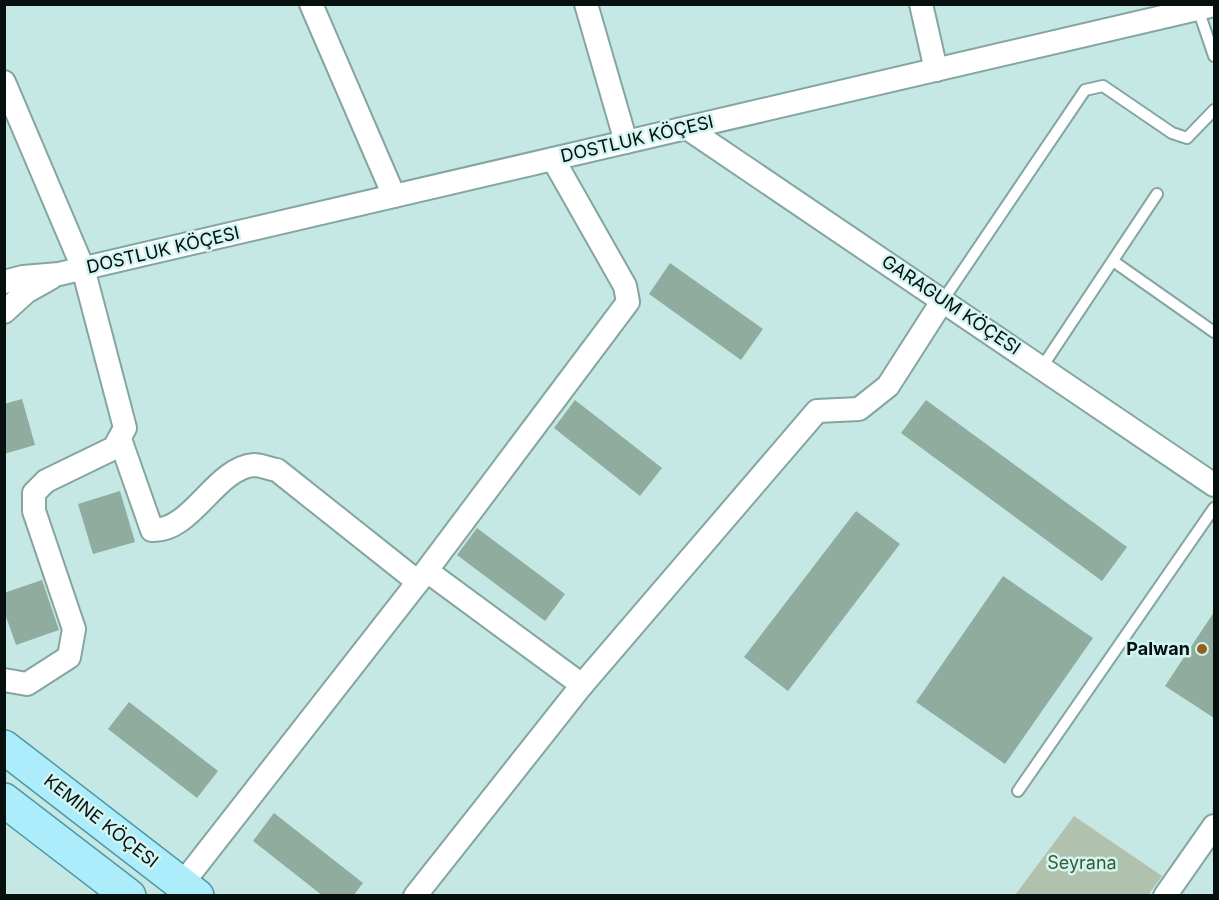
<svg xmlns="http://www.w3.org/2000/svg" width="1219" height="900" font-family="Inter,sans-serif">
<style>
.green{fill:#b0c1ad}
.building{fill:#8fac9e}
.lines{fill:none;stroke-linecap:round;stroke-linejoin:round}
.lane-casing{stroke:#84a5a2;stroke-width:14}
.street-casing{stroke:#84a5a2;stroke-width:26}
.primary-casing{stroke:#4e97a6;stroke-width:36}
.lane{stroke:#fff;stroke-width:10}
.street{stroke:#fff;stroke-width:22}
.primary{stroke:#adecfa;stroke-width:33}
.poi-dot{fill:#97601a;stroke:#d2f5f2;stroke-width:2}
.labels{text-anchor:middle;stroke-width:5;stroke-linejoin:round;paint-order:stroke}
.street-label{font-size:18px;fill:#05100f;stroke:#d2f5f2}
.poi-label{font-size:18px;font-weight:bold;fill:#05100f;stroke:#d2f5f2;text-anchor:end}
.park-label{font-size:18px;fill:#365b2f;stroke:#d2f5f2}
</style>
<rect width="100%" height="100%" fill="#c5e8e5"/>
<polygon class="green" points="1074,816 1162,876 1148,895 1015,895"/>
<g class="building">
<polygon points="670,263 763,329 741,360 649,294"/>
<polygon points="22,399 35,445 4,454 4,404"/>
<polygon points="575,400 662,468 640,496 554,428"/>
<polygon points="926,400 1127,547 1102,581 901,433"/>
<polygon points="120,491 135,542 93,554 78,504"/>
<polygon points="856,511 900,544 788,691 744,657"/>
<polygon points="477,528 565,594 545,621 457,555"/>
<polygon points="1003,576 1093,638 1005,764 916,702"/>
<polygon points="42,580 59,630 16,645 4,611 4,593"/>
<polygon points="1214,612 1214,718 1165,686"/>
<polygon points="129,702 218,771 197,798 108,729"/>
<polygon points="274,813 363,883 353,896 323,896 253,841"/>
</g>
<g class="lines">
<defs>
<g id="lane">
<polyline points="1198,9 1214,56"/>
<polyline points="1113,261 1214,332"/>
<polyline points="943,300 1085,90 1103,86 1172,133 1187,138 1214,110"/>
<polyline points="1042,367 1157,194"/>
<polyline points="1018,791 1214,508"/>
</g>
<g id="street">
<polyline points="311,4 394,196"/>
<polyline points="586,4 626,142"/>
<polyline points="921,4 936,70"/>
<polyline points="4,82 83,268 125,428 114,448 46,481 34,493 34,511 74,629 69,657 27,684 4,680"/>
<polyline points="687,128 1214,485"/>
<polyline points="4,282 23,277 59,274 1214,5"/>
<polyline points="4,312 26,292 51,278"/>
<path d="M120,439L152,530C192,532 215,468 254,465C261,465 270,469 277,470L418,582"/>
<polyline points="427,571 582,685"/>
<polyline points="182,884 418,582 628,302 625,286 553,159"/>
<polyline points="415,896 582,685 817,411 859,409 888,386 943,300"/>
<polyline points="1165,896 1214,826"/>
</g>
<g id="primary">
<polyline points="4,747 197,896"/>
<polyline points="4,800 129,896"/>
</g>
</defs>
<use href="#lane" class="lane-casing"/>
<use href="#street" class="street-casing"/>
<use href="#primary" class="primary-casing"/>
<use href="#lane" class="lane"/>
<use href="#street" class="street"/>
<use href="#primary" class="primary"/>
</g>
<circle class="poi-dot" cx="1202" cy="649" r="6"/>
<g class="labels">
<g class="street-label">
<text transform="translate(637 139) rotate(-13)" y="6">DOSTLUK KÖÇESI</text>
<text transform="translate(163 250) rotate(-13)" y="6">DOSTLUK KÖÇESI</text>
<text transform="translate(951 305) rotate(34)" y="6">GARAGUM KÖÇESI</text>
<text transform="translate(101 821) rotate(38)" y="6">KEMINE KÖÇESI</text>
</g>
<g class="poi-label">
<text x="1190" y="655">Palwan</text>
</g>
<g class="park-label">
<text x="1082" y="869">Seyrana</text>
</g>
</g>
<rect width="1219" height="900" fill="none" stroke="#05100f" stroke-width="12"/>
</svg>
